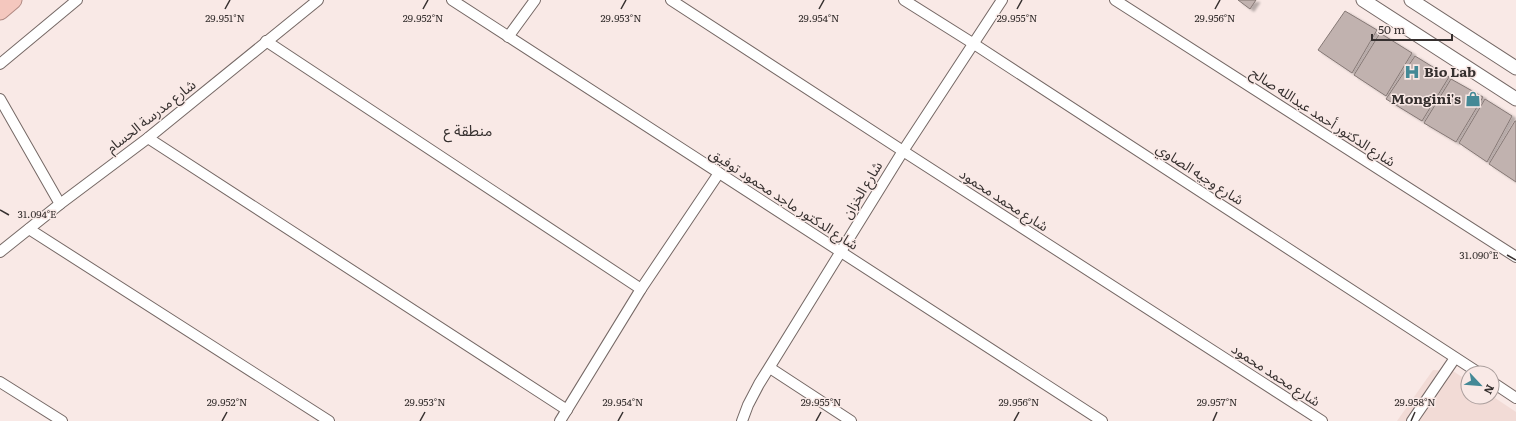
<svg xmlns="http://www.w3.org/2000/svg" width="1516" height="421" font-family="Literata,'Noto Sans Arabic',serif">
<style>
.built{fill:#f2dbd6}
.building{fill:#c1b2af;stroke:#857875;filter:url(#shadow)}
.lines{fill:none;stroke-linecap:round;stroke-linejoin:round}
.minor-casing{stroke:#756865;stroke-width:12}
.tertiary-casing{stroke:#756865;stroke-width:15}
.trunk-casing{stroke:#b08982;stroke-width:19}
.minor{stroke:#fff;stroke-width:10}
.tertiary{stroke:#fff;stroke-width:13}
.trunk{stroke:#f4c7be;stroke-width:17}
.ticks{fill:none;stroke:#36302f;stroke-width:1.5}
.labels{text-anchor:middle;stroke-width:3;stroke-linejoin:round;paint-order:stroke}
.poi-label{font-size:14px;font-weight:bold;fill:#36302f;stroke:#f9e9e6;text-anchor:start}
.street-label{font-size:14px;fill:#36302f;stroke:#f9e9e6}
.neighbourhood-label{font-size:15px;fill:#36302f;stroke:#f9e9e6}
.ticks-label{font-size:10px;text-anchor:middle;fill:#36302f;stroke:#f9e9e6;stroke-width:3;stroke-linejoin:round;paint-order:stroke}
</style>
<defs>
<filter id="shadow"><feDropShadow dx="4" dy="2.5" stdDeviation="1" flood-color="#0004"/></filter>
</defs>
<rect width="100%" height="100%" fill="#f9e9e6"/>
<polygon class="built" points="1433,370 1453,371 1468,381 1468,397 1492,396 1516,412 1516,421 1397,421"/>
<g class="building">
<polygon points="1238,0 1256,0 1250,9"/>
<polygon points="1345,11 1377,30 1352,73 1318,50"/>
<polygon points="1380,33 1412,53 1386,96 1354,75"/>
<polygon points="1415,56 1449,77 1422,121 1386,99"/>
<polygon points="1451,79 1483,97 1456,142 1424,123"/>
<polygon points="1485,99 1512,116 1487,162 1459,143"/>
<polygon points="1515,121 1516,121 1516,182 1489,164"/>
</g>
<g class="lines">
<defs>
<g id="minor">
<polyline points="452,0 1102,421"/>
<polyline points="671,0 903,151 1322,421"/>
<polyline points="904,0 974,44 1479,373"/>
<polyline points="1115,0 1516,257"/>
<polyline points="508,37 535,0"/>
<polyline points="266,41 641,289"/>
<polyline points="0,64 77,0"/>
<polyline points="0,99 60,204"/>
<polyline points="148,138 567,410"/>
<polyline points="29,229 329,421"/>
<polyline points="0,252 60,204 148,138 318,0"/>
<polyline points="770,368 851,421"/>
<polyline points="0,382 62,421"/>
<polyline points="1492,382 1516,398"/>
<polyline points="560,421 641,289 719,173"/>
<polyline points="742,421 748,405 759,384 903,151 1002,0"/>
<polyline points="1412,421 1455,358"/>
</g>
<g id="tertiary">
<polyline points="1363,0 1516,99"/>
<polyline points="1411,0 1516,68"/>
</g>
<polyline id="trunk" points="0,11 13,0"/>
</defs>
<use href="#minor" class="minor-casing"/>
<use href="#tertiary" class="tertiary-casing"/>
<use href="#trunk" class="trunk-casing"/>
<use href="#minor" class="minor"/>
<use href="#tertiary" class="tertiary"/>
<use href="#trunk" class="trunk"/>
</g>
<path class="ticks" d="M225,9L230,0M423,9L428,0M621,9L626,0M819,9L824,0M1017,9L1022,0M1215,9L1220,0M0,210L9,215M1507,255L1516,260M222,421L227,412M420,421L425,412M618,421L623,412M816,421L821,412M1014,421L1019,412M1213,421L1217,412M1411,421L1415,412"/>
<defs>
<symbol id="hospital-bare" viewBox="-9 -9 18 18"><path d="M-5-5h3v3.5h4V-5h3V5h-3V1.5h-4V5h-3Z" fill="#448996" stroke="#f9e9e6" stroke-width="2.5" paint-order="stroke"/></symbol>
<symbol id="shop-bare" viewBox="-9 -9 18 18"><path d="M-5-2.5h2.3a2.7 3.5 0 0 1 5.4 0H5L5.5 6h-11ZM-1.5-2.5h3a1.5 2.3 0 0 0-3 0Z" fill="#448996" stroke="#f9e9e6" stroke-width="2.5" paint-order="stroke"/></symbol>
</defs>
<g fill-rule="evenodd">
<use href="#hospital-bare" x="1401" y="61" width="22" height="22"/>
<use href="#shop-bare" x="1462" y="88" width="22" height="22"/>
</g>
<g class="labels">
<g class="poi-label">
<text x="1424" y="77">Bio Lab</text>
<text x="1461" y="104" text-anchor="end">Mongini's</text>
</g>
<g class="street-label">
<text transform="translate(151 116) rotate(-38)" y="5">شارع مدرسة الحسام</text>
<text transform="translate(1323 117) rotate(33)" y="5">شارع الدكتور أحمد عبدالله صالح</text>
<text transform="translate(1200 174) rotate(33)" y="5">شارع وجيه الصاوي</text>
<text transform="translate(862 190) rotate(-59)" y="5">شارع الخزان</text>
<text transform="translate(784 199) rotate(33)" y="5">شارع الدكتور ماجد محمود توفيق</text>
<text transform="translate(1004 200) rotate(33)" y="5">شارع محمد محمود</text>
<text transform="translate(1276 375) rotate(33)" y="5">شارع محمد محمود</text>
</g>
<g class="neighbourhood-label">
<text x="468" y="136">منطقة ع</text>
</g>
</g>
<g class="ticks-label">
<text x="1215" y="22">29.956°N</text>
<text x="225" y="22">29.951°N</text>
<text x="423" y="22">29.952°N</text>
<text x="621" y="22">29.953°N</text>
<text x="819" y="22">29.954°N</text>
<text x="1017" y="22">29.955°N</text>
<text x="37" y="218">31.094°E</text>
<text x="1479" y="259">31.090°E</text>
<text x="227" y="406">29.952°N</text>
<text x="425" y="406">29.953°N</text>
<text x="623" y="406">29.954°N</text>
<text x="821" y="406">29.955°N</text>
<text x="1019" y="406">29.956°N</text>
<text x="1217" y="406">29.957°N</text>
<text x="1415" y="406">29.958°N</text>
</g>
<g transform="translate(1480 385) rotate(116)"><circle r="19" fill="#f9e9e6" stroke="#ab9f9d"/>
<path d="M0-3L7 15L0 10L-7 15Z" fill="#448996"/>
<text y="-6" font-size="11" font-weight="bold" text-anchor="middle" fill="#36302f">N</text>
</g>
<path d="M1372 34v6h80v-6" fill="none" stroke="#36302f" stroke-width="2"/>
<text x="1378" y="34" font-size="12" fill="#36302f" stroke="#f9e9e6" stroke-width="3" paint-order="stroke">50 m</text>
</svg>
